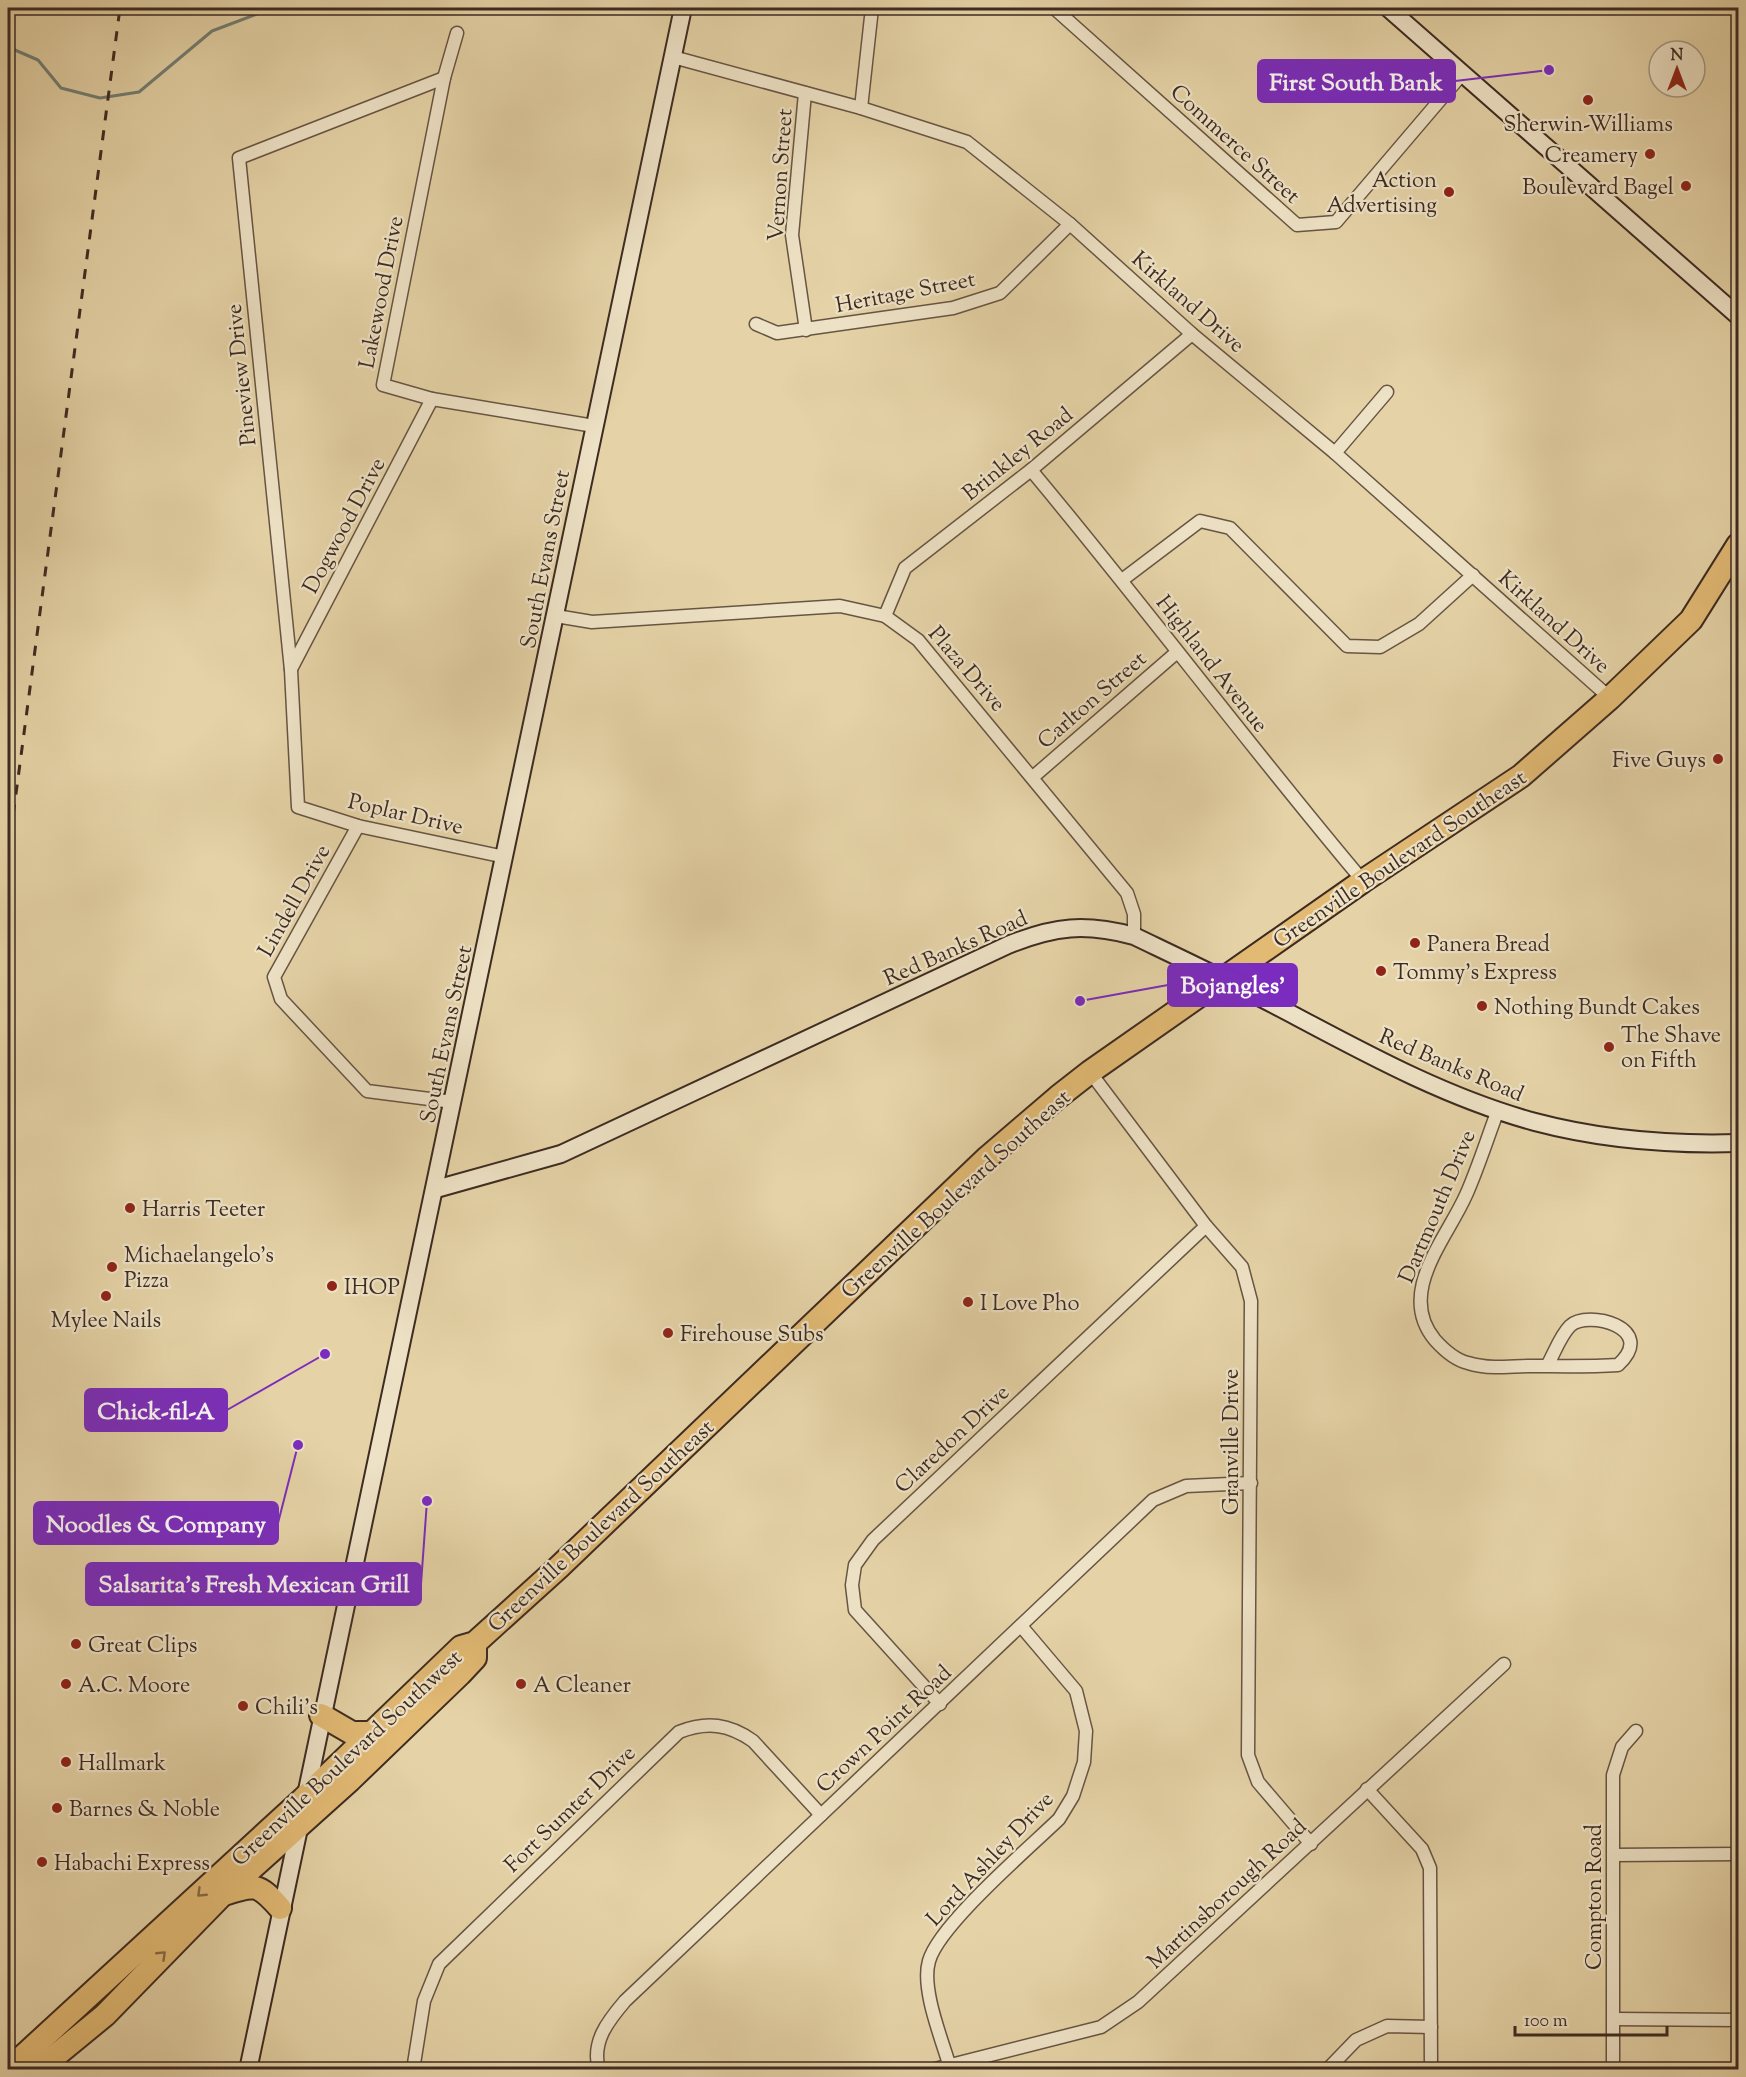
<svg xmlns="http://www.w3.org/2000/svg" width="1746" height="2077" font-family="'Sorts Mill Goudy',serif">
<style>
.lines{fill:none;stroke-linecap:round;stroke-linejoin:round}
.stream{stroke:#727f75;stroke-width:3}
.street-casing{stroke:#675543;stroke-width:15}
.secondary-casing{stroke:#3d2b22;stroke-width:20}
.highway-casing{stroke:#3d2b22;stroke-width:26}
.street{stroke:#eee2c6;stroke-width:12}
.secondary{stroke:#eee2c6;stroke-width:16}
.highway{stroke:#e2ba74;stroke-width:22}
.rail{stroke:#3d2b22;stroke-width:3;stroke-dasharray:10 10;stroke-linecap:butt}
.oneway{stroke:#876b47}
.poi-dot{fill:#8f2418;stroke:#eee2c6;stroke-width:2}
.labels{text-anchor:middle;stroke-width:4.5;stroke-linejoin:round;paint-order:stroke}
.poi-label{font-size:22px;fill:#3d2b22;stroke:#eee2c6;text-anchor:start}
.street-label{font-size:22px;fill:#3d2b22;stroke:#eee2c6}
.leader{fill:none;stroke:#7b2cbf;stroke-width:2}
.callout-dot{fill:#7b2cbf;stroke:#eee2c6;stroke-width:2}
.callout{fill:#7b2cbf;stroke:#7b2cbf;stroke-width:2}
.callout-label{font-size:24px;text-anchor:middle;font-weight:bold;fill:#fff}
</style>
<rect width="100%" height="100%" fill="#e5d3a7"/>
<filter id="stains"><feTurbulence type="fractalNoise" baseFrequency=".00333" numOctaves="4"/><feColorMatrix values="0 0 0 0 .2 0 0 0 0 .09 0 0 0 0 .02 0 0 0 .5 -.17"/></filter>
<radialGradient id="worn" r=".72"><stop offset=".6" stop-color="#630" stop-opacity="0"/><stop offset="1" stop-color="#630" stop-opacity=".3"/></radialGradient>
<g class="lines">
<polyline class="stream" points="8,47 38,60 61,88 100,98 139,92 212,31 273,8"/>
<defs>
<g id="street">
<polyline points="1054,8 1297,225 1336,222 1463,73"/>
<polyline points="457,33 444,78 383,385 432,399 594,426"/>
<polyline points="673,57 861,108 967,142 1070,224 1192,334 1335,453 1610,698"/>
<polyline points="444,78 239,158 291,670 298,807 358,826 505,857"/>
<polyline points="805,93 792,235 806,330"/>
<polyline points="861,108 872,8"/>
<polyline points="756,324 777,333 953,308 1000,293 1070,224"/>
<polyline points="1335,453 1387,392"/>
<path d="M1031,470C1144,605 1249,746 1363,881"/>
<polyline points="1122,580 1200,521 1230,528 1347,646 1380,647 1419,624 1473,575"/>
<polyline points="556,616 592,622 840,606 885,616 918,640 1127,893 1134,914 1134,936"/>
<polyline points="885,616 905,568 1031,470 1192,334"/>
<polyline points="291,669 432,399"/>
<polyline points="1033,777 1176,653"/>
<polyline points="358,826 274,977 281,999 367,1091 453,1102"/>
<polyline points="1090,1072 1206,1226 1242,1267 1251,1301 1248,1755 1258,1782 1311,1844"/>
<path d="M1498,1110C1487,1139 1478,1168 1466,1195C1446,1240 1396,1293 1435,1340C1444,1350 1455,1360 1468,1363C1487,1369 1508,1367 1527,1366C1557,1366 1587,1367 1618,1365C1659,1328 1587,1309 1570,1326C1560,1336 1554,1354 1547,1366"/>
<polyline points="940,1704 855,1610 852,1585 855,1565 873,1540 1206,1226"/>
<polyline points="1367,1789 1422,1849 1430,1868 1431,2070"/>
<polyline points="1614,1855 1738,1854"/>
<polyline points="1614,2019 1738,2020"/>
<path d="M949,2064C941,2037 921,1988 929,1961C939,1925 1029,1848 1059,1819L1073,1796L1084,1762L1086,1731L1076,1691L1021,1626"/>
<path d="M413,2070L424,2001L439,1964L679,1732C707,1721 729,1724 753,1741L821,1815"/>
<path d="M599,2070C591,2042 608,2021 625,2001L1153,1500L1186,1486L1251,1483"/>
<polyline points="931,2070 1101,2027 1138,2002 1504,1664"/>
<polyline points="1327,2070 1356,2040 1387,2026 1431,2027"/>
<polyline points="1613,2070 1613,1775 1622,1747 1636,1731"/>
</g>
<g id="secondary">
<polyline points="1388,8 1738,316"/>
<path d="M436,1189L561,1154L1008,945C1055,926 1085,923 1134,936C1184,960 1233,983 1282,1009C1363,1052 1446,1098 1535,1122C1603,1140 1669,1145 1738,1143"/>
<polyline points="248,2070 683,8"/>
</g>
<g id="highway">
<polyline points="321,1715 352,1733 371,1733"/>
<path d="M224,1894C255,1884 258,1883 280,1908"/>
<polyline points="8,2070 303,1799 461,1647 475,1643 559,1567 988,1157 1058,1097 1090,1072 1363,881 1521,776 1610,698 1691,620 1738,545"/>
<polyline points="38,2070 105,2015 223,1894 350,1780 460,1674 475,1658 475,1643"/>
</g>
</defs>
<use href="#street" class="street-casing"/>
<use href="#secondary" class="secondary-casing"/>
<use href="#highway" class="highway-casing"/>
<use href="#street" class="street"/>
<use href="#secondary" class="secondary"/>
<use href="#highway" class="highway"/>
<polyline class="rail" points="8,854 120,8"/>
</g>
<defs><path id="oneway-chevron" d="M-2-3.5L2.5 0L-2 3.5" fill="none" stroke-width="1.6" stroke-linecap="round" stroke-linejoin="round" transform="scale(1.5)"/></defs>
<g class="oneway">
<use href="#oneway-chevron" transform="translate(201 1893) rotate(136)"/>
<use href="#oneway-chevron" transform="translate(162 1955) rotate(-44)"/>
</g>
<g class="poi-dot">
<circle cx="1588" cy="100" r="6"/>
<circle cx="1650" cy="154" r="6"/>
<circle cx="1686" cy="186" r="6"/>
<circle cx="1449" cy="192" r="6"/>
<circle cx="1718" cy="759" r="6"/>
<circle cx="1415" cy="943" r="6"/>
<circle cx="1381" cy="971" r="6"/>
<circle cx="1482" cy="1006" r="6"/>
<circle cx="1609" cy="1047" r="6"/>
<circle cx="130" cy="1208" r="6"/>
<circle cx="112" cy="1267" r="6"/>
<circle cx="332" cy="1286" r="6"/>
<circle cx="106" cy="1296" r="6"/>
<circle cx="968" cy="1302" r="6"/>
<circle cx="668" cy="1333" r="6"/>
<circle cx="76" cy="1644" r="6"/>
<circle cx="66" cy="1684" r="6"/>
<circle cx="521" cy="1684" r="6"/>
<circle cx="243" cy="1706" r="6"/>
<circle cx="66" cy="1762" r="6"/>
<circle cx="57" cy="1808" r="6"/>
<circle cx="42" cy="1862" r="6"/>
</g>
<g class="labels">
<g class="poi-label">
<text x="1588" y="131" text-anchor="middle">Sherwin-Williams</text>
<text x="1638" y="162" text-anchor="end">Creamery</text>
<text x="1437" y="187" text-anchor="end">Action<tspan x="1437" dy="25">Advertising</tspan></text>
<text x="1674" y="194" text-anchor="end">Boulevard Bagel</text>
<text x="1706" y="767" text-anchor="end">Five Guys</text>
<text x="1427" y="951">Panera Bread</text>
<text x="1393" y="979">Tommy's Express</text>
<text x="1494" y="1014">Nothing Bundt Cakes</text>
<text x="1621" y="1042">The Shave<tspan x="1621" dy="25">on Fifth</tspan></text>
<text x="142" y="1216">Harris Teeter</text>
<text x="124" y="1262">Michaelangelo's<tspan x="124" dy="25">Pizza</tspan></text>
<text x="344" y="1294">IHOP</text>
<text x="980" y="1310">I Love Pho</text>
<text x="106" y="1327" text-anchor="middle">Mylee Nails</text>
<text x="680" y="1341">Firehouse Subs</text>
<text x="88" y="1652">Great Clips</text>
<text x="78" y="1692">A.C. Moore</text>
<text x="533" y="1692">A Cleaner</text>
<text x="255" y="1714">Chili's</text>
<text x="78" y="1770">Hallmark</text>
<text x="69" y="1816">Barnes &amp; Noble</text>
<text x="54" y="1870">Habachi Express</text>
</g>
<g class="street-label">
<text transform="translate(1236 143) rotate(42)" y="8">Commerce Street</text>
<text transform="translate(779 175) rotate(-86)" y="8">Vernon Street</text>
<text transform="translate(905 291) rotate(-11)" y="8">Heritage Street</text>
<text transform="translate(380 292) rotate(-79)" y="8">Lakewood Drive</text>
<text transform="translate(1189 301) rotate(41)" y="8">Kirkland Drive</text>
<text transform="translate(240 375) rotate(-96)" y="8">Pineview Drive</text>
<text transform="translate(1017 453) rotate(-39)" y="8">Brinkley Road</text>
<text transform="translate(343 525) rotate(-62)" y="8">Dogwood Drive</text>
<text transform="translate(544 559) rotate(-79)" y="8">South Evans Street</text>
<text transform="translate(1555 621) rotate(42)" y="8">Kirkland Drive</text>
<text transform="translate(1213 663) rotate(52)" y="8">Highland Avenue</text>
<text transform="translate(968 668) rotate(49)" y="8">Plaza Drive</text>
<text transform="translate(1091 699) rotate(-41)" y="8">Carlton Street</text>
<text transform="translate(406 813) rotate(13)" y="8">Poplar Drive</text>
<text transform="translate(1399 858) rotate(-34)" y="8">Greenville Boulevard Southeast</text>
<text transform="translate(293 900) rotate(-61)" y="8">Lindell Drive</text>
<text transform="translate(955 947) rotate(-24)" y="8">Red Banks Road</text>
<text transform="translate(445 1034) rotate(-78)" y="8">South Evans Street</text>
<text transform="translate(1452 1064) rotate(23)" y="8">Red Banks Road</text>
<text transform="translate(955 1193) rotate(-42)" y="8">Greenville Boulevard Southeast</text>
<text transform="translate(1436 1206) rotate(-67)" y="8">Dartmouth Drive</text>
<text transform="translate(951 1438) rotate(-43)" y="8">Claredon Drive</text>
<text transform="translate(1230 1442) rotate(-90)" y="8">Granville Drive</text>
<text transform="translate(600 1525) rotate(-43)" y="8">Greenville Boulevard Southeast</text>
<text transform="translate(883 1728) rotate(-43)" y="8">Crown Point Road</text>
<text transform="translate(346 1757) rotate(-43)" y="8">Greenville Boulevard Southwest</text>
<text transform="translate(569 1808) rotate(-44)" y="8">Fort Sumter Drive</text>
<text transform="translate(989 1858) rotate(-47)" y="8">Lord Ashley Drive</text>
<text transform="translate(1226 1893) rotate(-43)" y="8">Martinsborough Road</text>
<text transform="translate(1593 1897) rotate(-90)" y="8">Compton Road</text>
</g>
</g>
<path class="leader" d="M1549 70L1455 81M1080 1001L1168 985M325 1354L227 1410M298 1445L278 1523M427 1501L421 1584"/>
<g class="callout-dot">
<circle cx="1549" cy="70" r="6"/>
<circle cx="1080" cy="1001" r="6"/>
<circle cx="325" cy="1354" r="6"/>
<circle cx="298" cy="1445" r="6"/>
<circle cx="427" cy="1501" r="6"/>
</g>
<g class="callout">
<rect x="1258" y="60" width="197" height="42" rx="6"/>
<rect x="1168" y="964" width="129" height="42" rx="6"/>
<rect x="85" y="1389" width="142" height="42" rx="6"/>
<rect x="34" y="1502" width="244" height="42" rx="6"/>
<rect x="86" y="1563" width="335" height="42" rx="6"/>
</g>
<g class="callout-label">
<text x="1356" y="90">First South Bank</text>
<text x="1233" y="993">Bojangles'</text>
<text x="156" y="1419">Chick-fil-A</text>
<text x="156" y="1532">Noodles &amp; Company</text>
<text x="254" y="1592">Salsarita's Fresh Mexican Grill</text>
</g>
<rect width="1746" height="2077" fill="none" stroke="#e5d3a7" stroke-width="30"/>
<rect x="9" y="9" width="1728" height="2059" fill="none" stroke="#3d2b22" stroke-width="3"/>
<rect x="15" y="15" width="1716" height="2047" fill="none" stroke="#3d2b22" stroke-width="1.5"/>
<g transform="translate(1677 69)"><circle r="28" fill="#eee2c6" stroke="#a79984" stroke-width="1.5"/>
<path d="M0-4.5L10 22L0 15L-10 22Z" fill="#8f2418"/>
<text y="-9" font-size="16" font-weight="bold" text-anchor="middle" fill="#3d2b22">N</text>
</g>
<path d="M1515 2026v9h152v-9" fill="none" stroke="#3d2b22" stroke-width="3"/>
<text x="1524" y="2026" font-size="18" fill="#3d2b22" stroke="#eee2c6" stroke-width="4.5" paint-order="stroke">100 m</text>
<rect width="100%" height="100%" filter="url(#stains)"/>
<rect width="100%" height="100%" fill="url(#worn)"/>
</svg>
